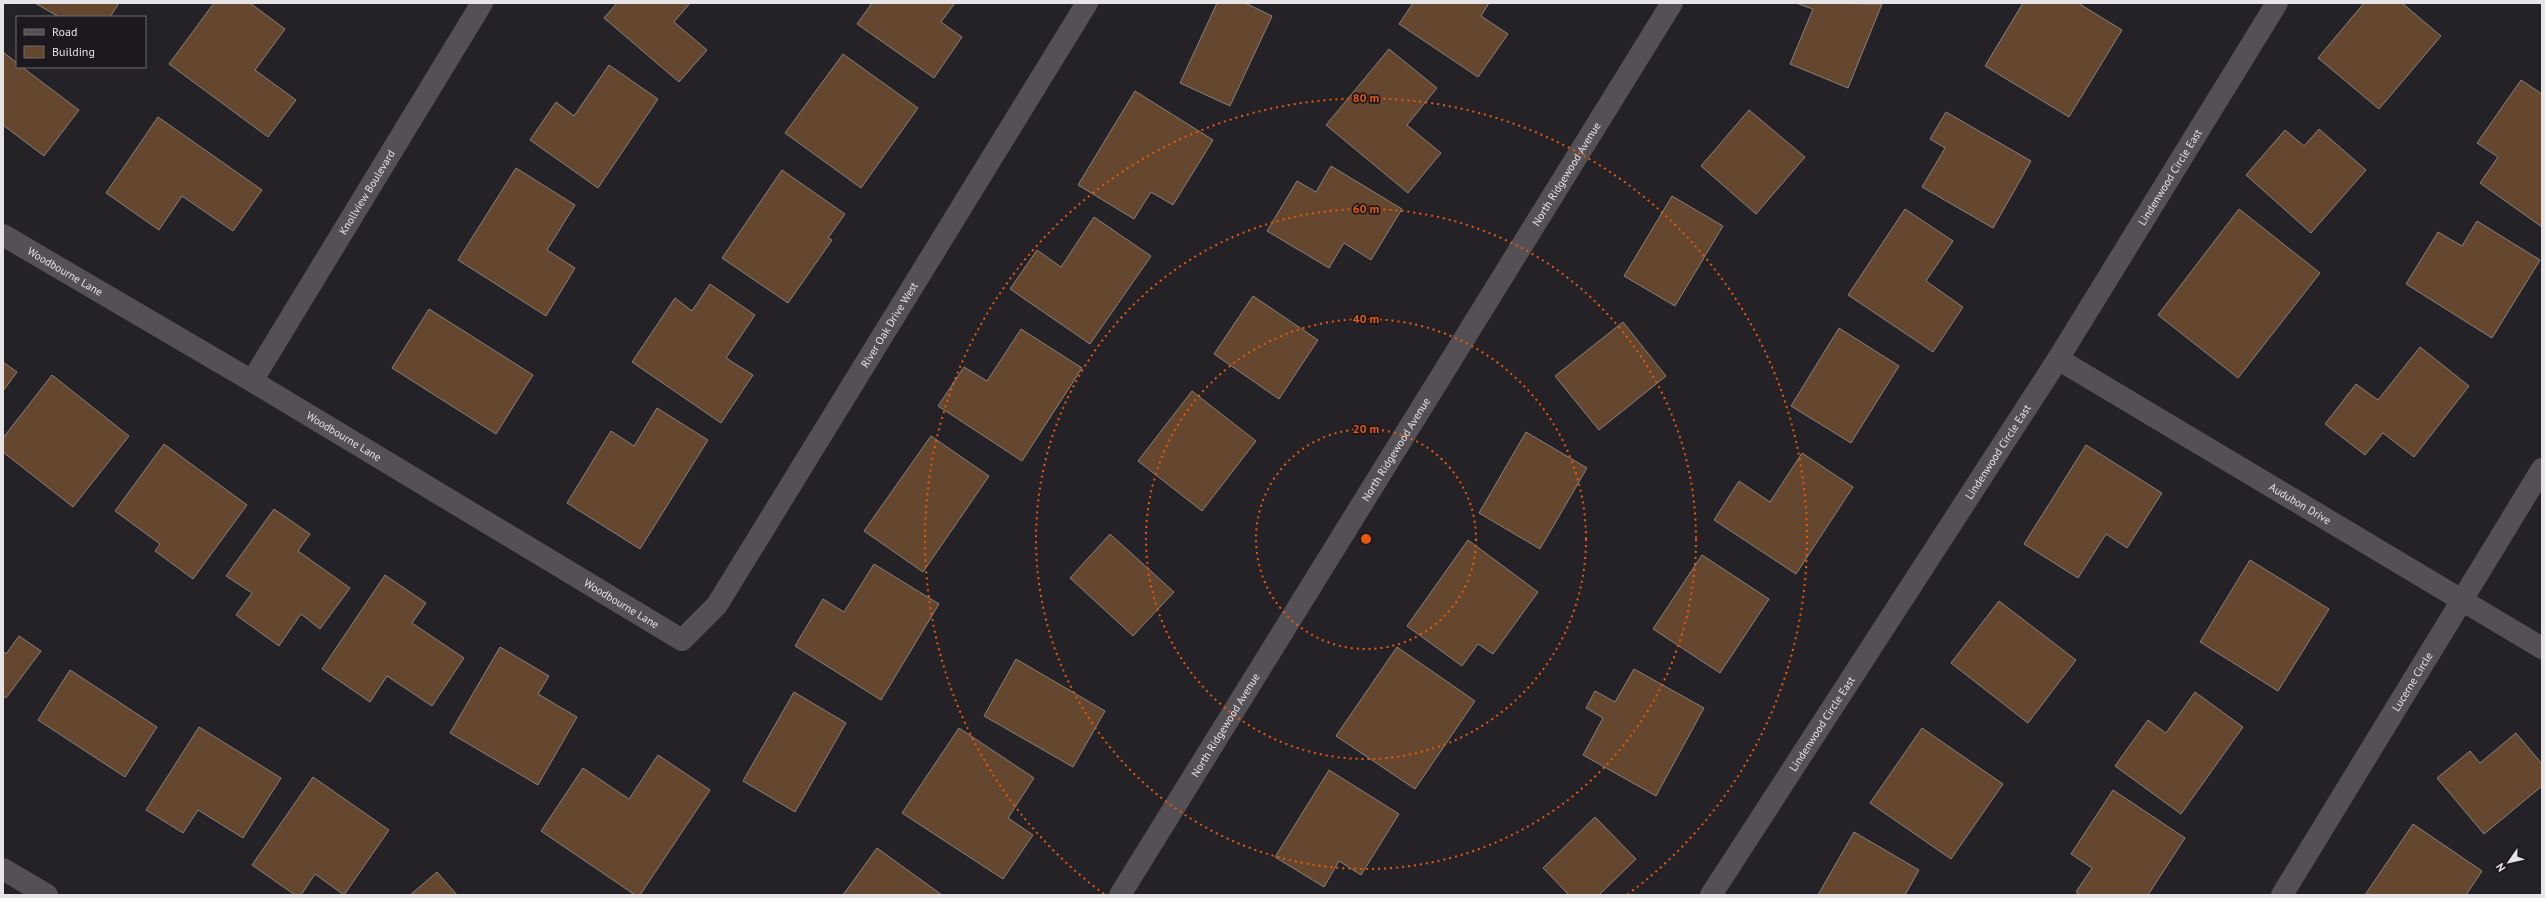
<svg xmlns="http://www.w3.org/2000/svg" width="2545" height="898" font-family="'PT Sans',sans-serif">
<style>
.building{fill:#65472f;stroke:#88817c}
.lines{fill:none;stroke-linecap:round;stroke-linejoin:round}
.minor{stroke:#545056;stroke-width:22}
.ring{fill:none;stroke:#e8590c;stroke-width:2;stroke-dasharray:2 4}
.labels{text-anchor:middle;stroke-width:3.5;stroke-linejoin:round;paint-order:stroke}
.street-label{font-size:11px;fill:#e6e4e7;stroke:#1c181d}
.centre{fill:#e8590c;stroke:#1c181d;stroke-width:2}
.ring-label{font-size:12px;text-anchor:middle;font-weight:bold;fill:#e8590c;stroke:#1c181d;stroke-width:3.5;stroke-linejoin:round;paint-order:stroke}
</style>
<rect width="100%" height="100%" fill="#252227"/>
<g class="building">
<polygon points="35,3 119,3 110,17 59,17"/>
<polygon points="214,3 250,3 285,29 255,70 296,100 268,137 169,64"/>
<polygon points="617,3 690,3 674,22 707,50 679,82 604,18"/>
<polygon points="872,3 955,3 941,22 962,37 934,78 857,24"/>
<polygon points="1217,3 1245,3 1272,16 1230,106 1180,83"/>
<polygon points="1413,3 1489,3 1481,16 1508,34 1478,77 1399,24"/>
<polygon points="1796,3 1882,4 1848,88 1790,64 1813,9"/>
<polygon points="2023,3 2078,3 2122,30 2069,117 1985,66"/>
<polygon points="2364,3 2402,3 2441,36 2379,109 2318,58"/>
<polygon points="1389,49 1437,88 1407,125 1441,153 1408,193 1326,125"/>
<polygon points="3,52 17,63 17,67 22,67 79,110 44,156 3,125"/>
<polygon points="843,54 918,108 861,188 785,133"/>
<polygon points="609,65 658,99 598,188 530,140 556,102 574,116"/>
<polygon points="2521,80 2542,94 2542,227 2480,183 2498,157 2477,143"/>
<polygon points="1135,91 1213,140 1173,205 1151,192 1134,219 1078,185"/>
<polygon points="1749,110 1805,157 1756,214 1701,166"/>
<polygon points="1946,112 2031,161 1993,228 1922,187 1945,148 1930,139"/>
<polygon points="158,117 262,190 233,231 182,196 159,230 106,193"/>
<polygon points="2319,129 2366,170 2311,233 2246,175 2285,130 2304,146"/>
<polygon points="1331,166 1402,209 1371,260 1344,243 1329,268 1267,231 1297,181 1316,192"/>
<polygon points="516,168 575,205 547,250 575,268 546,316 458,260"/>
<polygon points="782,170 845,214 828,238 832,240 788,303 722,258"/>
<polygon points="1672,196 1723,226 1675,306 1624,276"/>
<polygon points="1905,209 1953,241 1926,281 1963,307 1933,352 1848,295"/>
<polygon points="2239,209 2320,273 2238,378 2158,315"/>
<polygon points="1094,217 1151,256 1090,344 1010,289 1037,250 1061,267"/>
<polygon points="2477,221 2540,260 2492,338 2406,284 2438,232 2462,246"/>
<polygon points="710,284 755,315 726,358 753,375 721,423 632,362 675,298 692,311"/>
<polygon points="1253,296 1318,340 1279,399 1214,354"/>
<polygon points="429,309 533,375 496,434 392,368"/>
<polygon points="1623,322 1666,376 1599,430 1555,376"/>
<polygon points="1839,328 1899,366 1851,443 1791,406"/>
<polygon points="1021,329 1082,368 1022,461 938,406 964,367 987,381"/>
<polygon points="2420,347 2469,386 2414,457 2383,433 2365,455 2325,424 2356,384 2378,400"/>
<polygon points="3,362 17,372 3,391"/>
<polygon points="52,375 129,436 73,507 3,452 3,438"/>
<polygon points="1192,391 1256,441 1202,511 1138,461"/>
<polygon points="657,408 708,440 640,549 567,503 611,431 634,446"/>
<polygon points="1526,432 1587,468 1540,549 1479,513"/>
<polygon points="931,436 989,476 923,572 864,531"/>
<polygon points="164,444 247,505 193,579 155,551 160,544 115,511"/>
<polygon points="2086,445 2162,493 2127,548 2106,534 2078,578 2024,544"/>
<polygon points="1802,453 1853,487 1796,574 1714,520 1739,481 1770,502"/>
<polygon points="274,509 310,534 298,551 350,588 320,629 301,614 279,646 236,615 252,593 226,576"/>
<polygon points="1110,534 1174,592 1133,636 1070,578"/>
<polygon points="1468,540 1538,592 1493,654 1478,644 1462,666 1407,626"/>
<polygon points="1702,555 1769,599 1720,673 1653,629"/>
<polygon points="2250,560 2329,609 2278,691 2200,642"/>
<polygon points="874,564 939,604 881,700 795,646 823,599 844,612"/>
<polygon points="385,575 426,603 412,623 464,658 432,706 387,676 370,702 322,669"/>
<polygon points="1999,601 2076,660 2028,723 1951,663"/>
<polygon points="19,636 41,651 6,698 3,696 3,651 6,654"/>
<polygon points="500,647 549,676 538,694 577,717 538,785 450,733"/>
<polygon points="1397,647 1475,701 1415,789 1336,736"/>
<polygon points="1016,659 1105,711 1073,767 984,716"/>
<polygon points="1634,669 1704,708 1656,796 1583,755 1603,718 1586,708 1595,691 1615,702"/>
<polygon points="70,670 157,727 125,777 38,720"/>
<polygon points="794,692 846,723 795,812 743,781"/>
<polygon points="2195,692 2243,727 2181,814 2115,766 2148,720 2166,733"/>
<polygon points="199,727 281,778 243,838 198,810 183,833 146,810"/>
<polygon points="959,728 1034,778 1008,818 1033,835 1003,879 902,813"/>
<polygon points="1922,728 2003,784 1951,859 1870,803"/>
<polygon points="2516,733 2542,764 2542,786 2484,834 2437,778 2470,751 2480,763"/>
<polygon points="658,755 710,790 640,895 635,895 541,831 583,768 629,799"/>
<polygon points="1329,770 1399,814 1361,875 1339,861 1324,887 1275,857"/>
<polygon points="313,777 389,830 344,895 315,874 301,895 295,895 252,865"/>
<polygon points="2113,790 2185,838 2148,895 2081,895 2076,892 2092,868 2071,854"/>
<polygon points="1595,817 1636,859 1599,895 1569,895 1543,868"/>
<polygon points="2413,824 2482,871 2466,895 2365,895"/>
<polygon points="1854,832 1919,870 1905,895 1818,895"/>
<polygon points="877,848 942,895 843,895"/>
<polygon points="437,872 457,895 410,895"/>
</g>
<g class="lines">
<g class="minor">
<path id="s1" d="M3,235L252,381L682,640L717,605L1087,3"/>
<path id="s2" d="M2058,359L2542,648"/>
<path id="s3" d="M252,381L482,3"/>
<polyline points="3,869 47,895"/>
<path id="s4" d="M1120,895L1672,3"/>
<path id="s5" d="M1711,895L2058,359L2277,3"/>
<path id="s6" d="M2282,895L2542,469"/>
</g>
</g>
<g class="ring">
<circle cx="1366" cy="539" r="110"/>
<circle cx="1366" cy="539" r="220"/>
<circle cx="1366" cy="539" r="330"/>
<path d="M1104 894A441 441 0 1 1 1628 894"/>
</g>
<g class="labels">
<g class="street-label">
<text dy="4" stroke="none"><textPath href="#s4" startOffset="848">North Ridgewood Avenue</textPath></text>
<text dy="4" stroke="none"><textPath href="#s5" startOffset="852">Lindenwood Circle East</textPath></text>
<text dy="4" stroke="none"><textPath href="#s3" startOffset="221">Knollview Boulevard</textPath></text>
<text dy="4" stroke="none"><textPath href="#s1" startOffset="72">Woodbourne Lane</textPath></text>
<text dy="4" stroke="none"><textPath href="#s1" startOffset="1169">River Oak Drive West</textPath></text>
<text dy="4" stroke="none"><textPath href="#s1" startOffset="396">Woodbourne Lane</textPath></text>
<text dy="4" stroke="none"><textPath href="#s4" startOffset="524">North Ridgewood Avenue</textPath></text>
<text dy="4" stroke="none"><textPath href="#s5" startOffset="528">Lindenwood Circle East</textPath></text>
<text dy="4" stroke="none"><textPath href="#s2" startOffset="282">Audubon Drive</textPath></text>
<text dy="4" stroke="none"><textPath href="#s1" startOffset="720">Woodbourne Lane</textPath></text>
<text dy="4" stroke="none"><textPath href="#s6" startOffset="250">Lucerne Circle</textPath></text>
<text dy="4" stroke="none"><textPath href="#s5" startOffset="204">Lindenwood Circle East</textPath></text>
<text dy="4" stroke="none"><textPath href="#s4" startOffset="200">North Ridgewood Avenue</textPath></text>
</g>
</g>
<circle cx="1366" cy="539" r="6" class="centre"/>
<g class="ring-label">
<text x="1366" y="102">80 m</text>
<text x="1366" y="213">60 m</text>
<text x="1366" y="323">40 m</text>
<text x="1366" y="433">20 m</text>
</g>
<rect width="2545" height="898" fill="none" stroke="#e6e4e7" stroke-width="8"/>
<rect x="16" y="16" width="130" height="52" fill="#1c181d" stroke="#6d6a6e"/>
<rect x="24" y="29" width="20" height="6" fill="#545056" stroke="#6d6a6e"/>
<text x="52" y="36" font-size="12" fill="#e6e4e7">Road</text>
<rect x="24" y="46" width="20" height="12" fill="#65472f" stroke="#6d6a6e"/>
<text x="52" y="56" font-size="12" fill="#e6e4e7">Building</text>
<g transform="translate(2509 862) rotate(236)" stroke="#1c181d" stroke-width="3" paint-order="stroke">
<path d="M0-3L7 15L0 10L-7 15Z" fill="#e6e4e7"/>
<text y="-6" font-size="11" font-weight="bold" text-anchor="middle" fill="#e6e4e7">N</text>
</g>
</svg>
